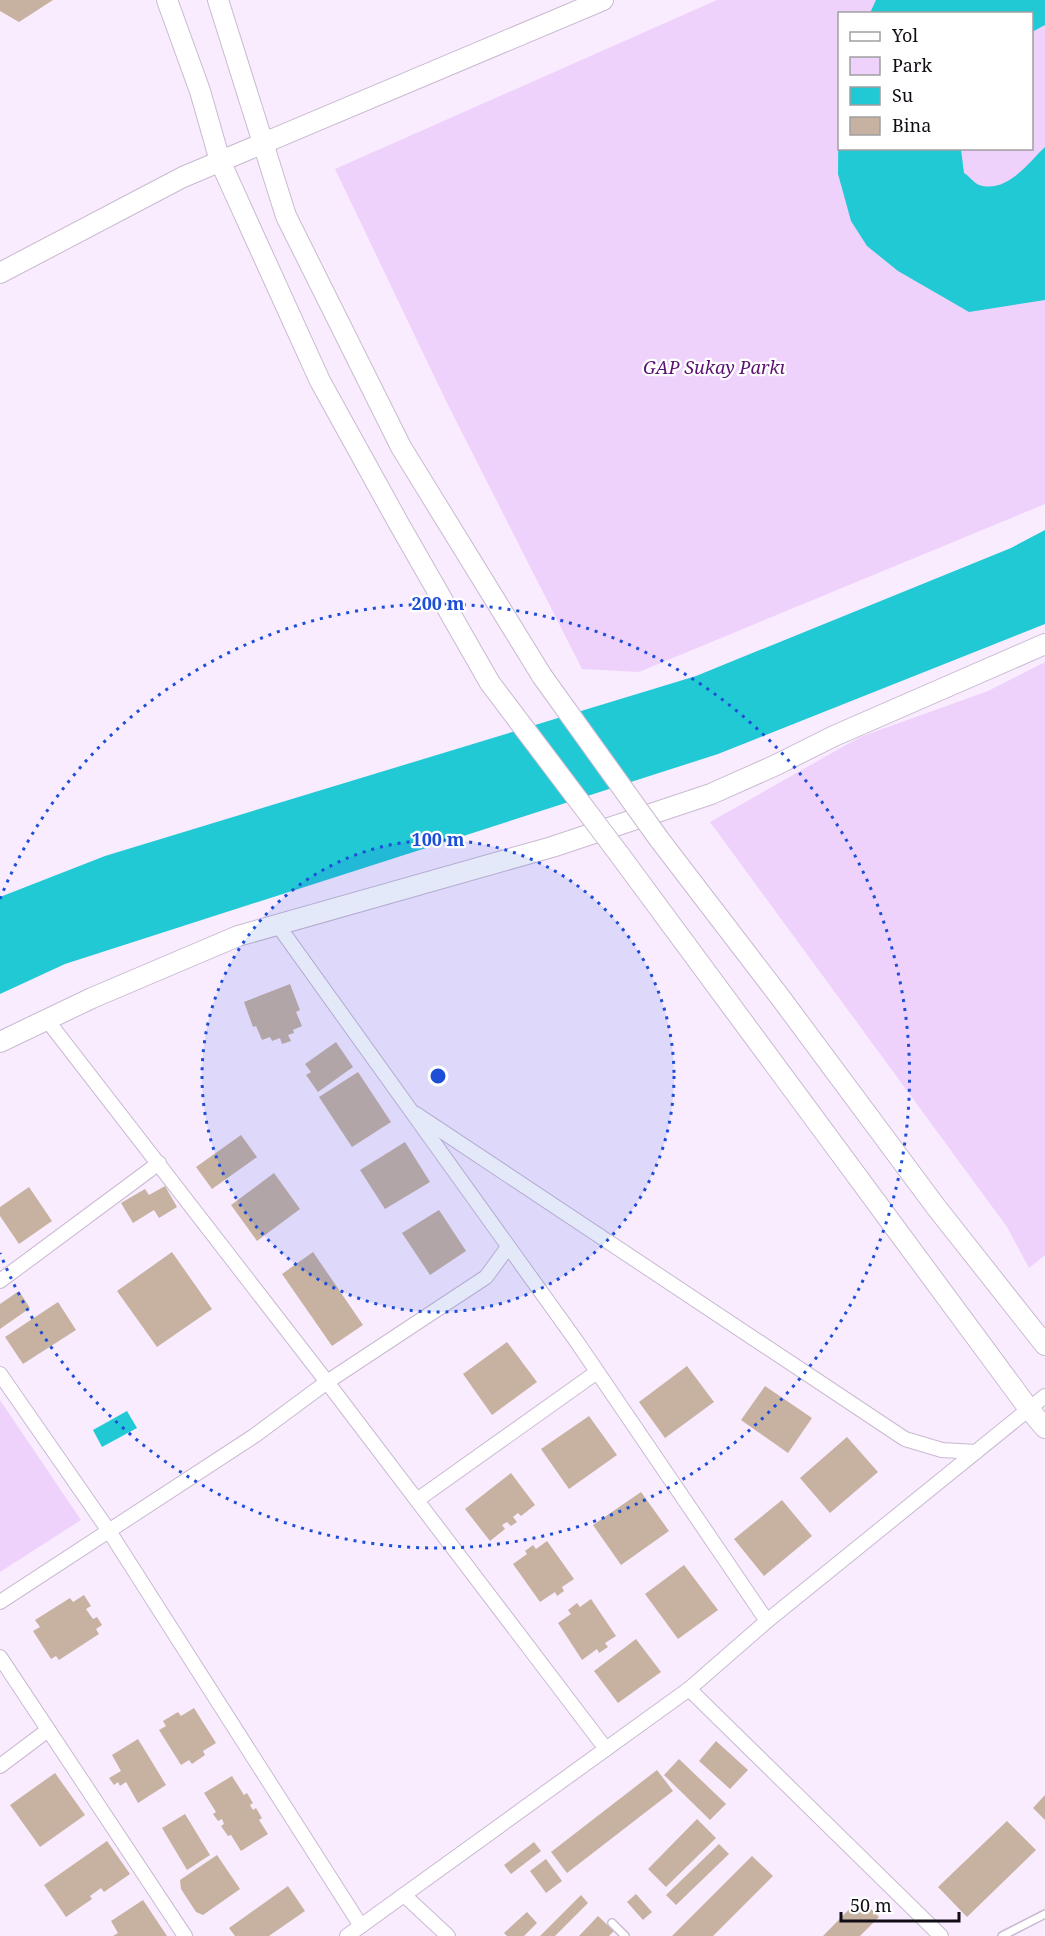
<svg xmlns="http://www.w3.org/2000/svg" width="1045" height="1936" font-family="'Noto Serif',serif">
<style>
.green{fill:#efd2fc;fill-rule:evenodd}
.water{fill:#21c9d5}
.building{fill:#c7b2a1}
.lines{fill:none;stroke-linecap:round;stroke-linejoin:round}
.lane-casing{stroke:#c9bad0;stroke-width:10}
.street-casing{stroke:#c9bad0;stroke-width:16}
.secondary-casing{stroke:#c9bad0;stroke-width:22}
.lane{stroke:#fff;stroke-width:7}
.street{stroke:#fff;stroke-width:14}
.secondary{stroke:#fff;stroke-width:20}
.secondary-bridge-casing{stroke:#c9bad0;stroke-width:22;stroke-linecap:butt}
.secondary-bridge{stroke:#fff;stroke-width:20}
.ring{fill:none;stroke:#1d4ed8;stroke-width:3;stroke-dasharray:3 6}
.labels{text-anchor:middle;stroke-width:4.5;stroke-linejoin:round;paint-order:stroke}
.park-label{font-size:18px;font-style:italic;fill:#5a1271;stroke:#fff}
.centre{fill:#1d4ed8;stroke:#fff;stroke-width:3}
.ring-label{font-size:18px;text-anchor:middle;font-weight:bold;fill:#1d4ed8;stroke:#fff;stroke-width:4.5;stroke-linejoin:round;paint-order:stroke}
</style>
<rect width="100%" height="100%" fill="#f9ecff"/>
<g class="green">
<path d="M717,0H1045V504L639,672L582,669L447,403L335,169ZM840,14H1032V148H840Z"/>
<polygon points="1045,662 1045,1255 1029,1268 1007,1227 710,822 860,737 988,691"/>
<polygon points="0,1400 81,1520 0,1572"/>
</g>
<g class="water">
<polygon points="876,0 1045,0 1045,25 1032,32 1032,14 870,13"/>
<path d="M839,58L840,148L961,149L964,173C969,176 974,183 979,185C1007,194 1028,163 1045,147V300L969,312L898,271L867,246L851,221L838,174Z"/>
<polygon points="1045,530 1045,624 718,754 65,964 0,994 0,897 105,856 696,676 1011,548"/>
<polygon points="127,1411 137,1428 102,1447 93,1430"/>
</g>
<g class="building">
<polygon points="0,0 53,0 19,22 0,11"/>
<polygon points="290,984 300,1010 296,1012 302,1026 293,1030 294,1033 288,1035 291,1041 282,1044 280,1038 272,1041 270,1037 262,1040 256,1026 253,1027 244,1002"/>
<polygon points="336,1042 353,1067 318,1092 306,1075 311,1072 305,1064"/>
<polygon points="358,1072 391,1122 352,1147 319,1097"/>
<polygon points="241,1135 257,1157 212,1189 196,1167"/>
<polygon points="405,1142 430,1182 385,1209 360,1170"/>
<polygon points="274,1173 300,1209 257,1241 231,1205"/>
<polygon points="165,1186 177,1207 159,1218 154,1210 133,1223 121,1203 145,1189 149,1195"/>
<polygon points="29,1187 52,1221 19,1244 0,1216 0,1207"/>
<polygon points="439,1210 466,1251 430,1275 402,1233"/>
<polygon points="172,1252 212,1309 157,1347 117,1291"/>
<polygon points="313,1252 363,1325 332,1346 282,1274"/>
<polygon points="19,1291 30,1308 0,1329 0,1304"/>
<polygon points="58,1302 76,1330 23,1364 5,1337"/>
<polygon points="507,1342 537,1382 492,1415 463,1374"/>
<polygon points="687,1366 714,1402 665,1438 639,1402"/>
<polygon points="765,1386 812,1418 788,1453 741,1420"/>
<polygon points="589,1416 617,1455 569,1489 541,1449"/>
<polygon points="847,1437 878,1472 830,1513 800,1478"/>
<polygon points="511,1473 535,1505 521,1516 518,1513 513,1517 517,1522 511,1526 507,1522 502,1525 505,1529 490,1541 465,1509"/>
<polygon points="641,1492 669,1531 621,1565 593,1525"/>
<polygon points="782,1500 812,1536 764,1576 734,1539"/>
<polygon points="547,1541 574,1579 562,1587 564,1591 557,1596 555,1592 540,1602 513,1564 527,1554 525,1551 533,1545 536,1549"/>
<polygon points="684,1565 718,1610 678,1639 645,1594"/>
<polygon points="84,1595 91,1606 86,1609 93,1619 97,1617 102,1625 96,1629 99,1634 59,1660 56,1656 51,1659 33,1631 40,1627 35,1620 70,1598 73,1602"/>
<polygon points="591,1599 616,1636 605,1643 608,1647 599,1653 597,1649 582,1660 558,1623 571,1614 568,1610 577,1603 580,1607"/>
<polygon points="636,1639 661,1672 618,1703 594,1671"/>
<polygon points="194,1708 216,1743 203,1751 205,1755 192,1764 189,1760 181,1765 159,1730 166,1726 163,1721 178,1712 181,1716"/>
<polygon points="138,1739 166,1785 138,1803 126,1782 120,1786 118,1782 114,1785 109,1778 121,1771 112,1755"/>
<polygon points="716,1741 748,1770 730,1789 699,1761"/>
<polygon points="679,1759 726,1804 710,1820 664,1775"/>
<polygon points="657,1770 673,1791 567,1873 551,1852"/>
<polygon points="55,1773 85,1815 40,1847 10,1805"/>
<polygon points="232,1776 244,1795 247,1793 253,1803 250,1805 253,1810 256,1808 262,1818 259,1820 268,1834 241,1851 231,1835 228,1836 221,1826 224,1824 222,1819 218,1821 213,1814 216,1812 204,1793"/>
<polygon points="1045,1795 1045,1820 1033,1808"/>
<polygon points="185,1814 210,1855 187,1870 162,1828"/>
<polygon points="697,1819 716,1838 666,1887 648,1869"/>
<polygon points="1007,1821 1036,1850 967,1917 938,1887"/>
<polygon points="107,1841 130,1874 104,1892 101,1888 90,1896 92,1899 66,1917 44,1885"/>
<polygon points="534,1842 541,1851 511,1874 504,1865"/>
<polygon points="719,1844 729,1854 676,1905 666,1895"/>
<polygon points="217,1855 240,1889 203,1915 196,1912 181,1889 180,1880"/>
<polygon points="752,1856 773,1876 713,1936 672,1936"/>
<polygon points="546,1859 562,1881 546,1893 530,1871"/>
<polygon points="288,1886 305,1911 269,1936 235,1936 229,1928"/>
<polygon points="636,1894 652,1912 643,1920 627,1902"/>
<polygon points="581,1895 588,1903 555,1936 540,1936"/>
<polygon points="860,1898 879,1917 860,1936 823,1936"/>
<polygon points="143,1900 167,1936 113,1936 118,1933 111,1921"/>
<polygon points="527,1912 537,1923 524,1936 507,1936 504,1933"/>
<polygon points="598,1916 614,1931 609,1936 579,1936"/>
</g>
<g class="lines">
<defs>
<g id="lane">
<polyline points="612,1923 625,1936"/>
<polyline points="1002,1936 1045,1914"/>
</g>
<g id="street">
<polyline points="277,924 577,1342 767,1621"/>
<polyline points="47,1020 327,1382 606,1749"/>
<polyline points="416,1114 905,1439 942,1450 976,1452"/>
<polyline points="0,1281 159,1163"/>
<polyline points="0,1374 109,1531 361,1926"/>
<polyline points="417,1500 597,1372"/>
<polyline points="0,1602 254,1436 327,1382 486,1277 508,1247"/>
<polyline points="0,1657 185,1936"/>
<polyline points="689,1689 941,1936"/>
<polyline points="0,1766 48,1730"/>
<polyline points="404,1895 448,1936"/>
<polyline points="347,1936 689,1689 767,1621 1045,1396"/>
</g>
<g id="secondary">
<polyline points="167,0 200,91 220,161 320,381 399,524 490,683"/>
<polyline points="218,0 286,216 401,447 542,676"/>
<polyline points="0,273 183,177 603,0"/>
<polyline points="659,839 780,997 936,1207 1045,1345"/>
<polyline points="619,854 1029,1409 1045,1428"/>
<polyline points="0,1042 92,998 238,936 552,847 711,794 776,765 834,736 1045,644"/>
</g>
</defs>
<use href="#lane" class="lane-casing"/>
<use href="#street" class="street-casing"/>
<use href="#secondary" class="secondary-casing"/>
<use href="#lane" class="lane"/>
<use href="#street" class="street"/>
<use href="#secondary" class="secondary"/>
<defs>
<g id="secondary-bridge">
<polyline points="542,676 659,839"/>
<polyline points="490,683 619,854"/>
</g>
</defs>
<use href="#secondary-bridge" class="secondary-bridge-casing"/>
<use href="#secondary-bridge" class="secondary-bridge"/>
</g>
<circle cx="438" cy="1076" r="236" fill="#1d4ed8" fill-opacity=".12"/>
<g class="ring">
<circle cx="438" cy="1076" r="236"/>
<path d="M0 899A472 472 0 1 1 0 1253"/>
</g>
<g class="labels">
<g class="park-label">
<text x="714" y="374">GAP Sukay Parkı</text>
</g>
</g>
<circle cx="438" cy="1076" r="9" class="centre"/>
<g class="ring-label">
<text x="438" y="610">200 m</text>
<text x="438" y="846">100 m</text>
</g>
<rect x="838" y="12" width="195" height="138" fill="#ffffff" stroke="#a09ea1" stroke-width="1.5"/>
<rect x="850" y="32" width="30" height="9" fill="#ffffff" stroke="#a09ea1" stroke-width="1.5"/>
<text x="892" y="42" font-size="18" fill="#120d15">Yol</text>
<rect x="850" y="57" width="30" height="18" fill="#efd2fc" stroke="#a09ea1" stroke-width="1.5"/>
<text x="892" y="72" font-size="18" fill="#120d15">Park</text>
<rect x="850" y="87" width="30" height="18" fill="#21c9d5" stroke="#a09ea1" stroke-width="1.5"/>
<text x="892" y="102" font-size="18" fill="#120d15">Su</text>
<rect x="850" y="117" width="30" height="18" fill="#c7b2a1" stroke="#a09ea1" stroke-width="1.5"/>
<text x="892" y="132" font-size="18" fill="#120d15">Bina</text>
<path d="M841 1912v9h118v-9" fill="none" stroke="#120d15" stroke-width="3"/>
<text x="850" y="1912" font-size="18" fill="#120d15" stroke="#ffffff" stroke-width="4.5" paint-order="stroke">50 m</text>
</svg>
